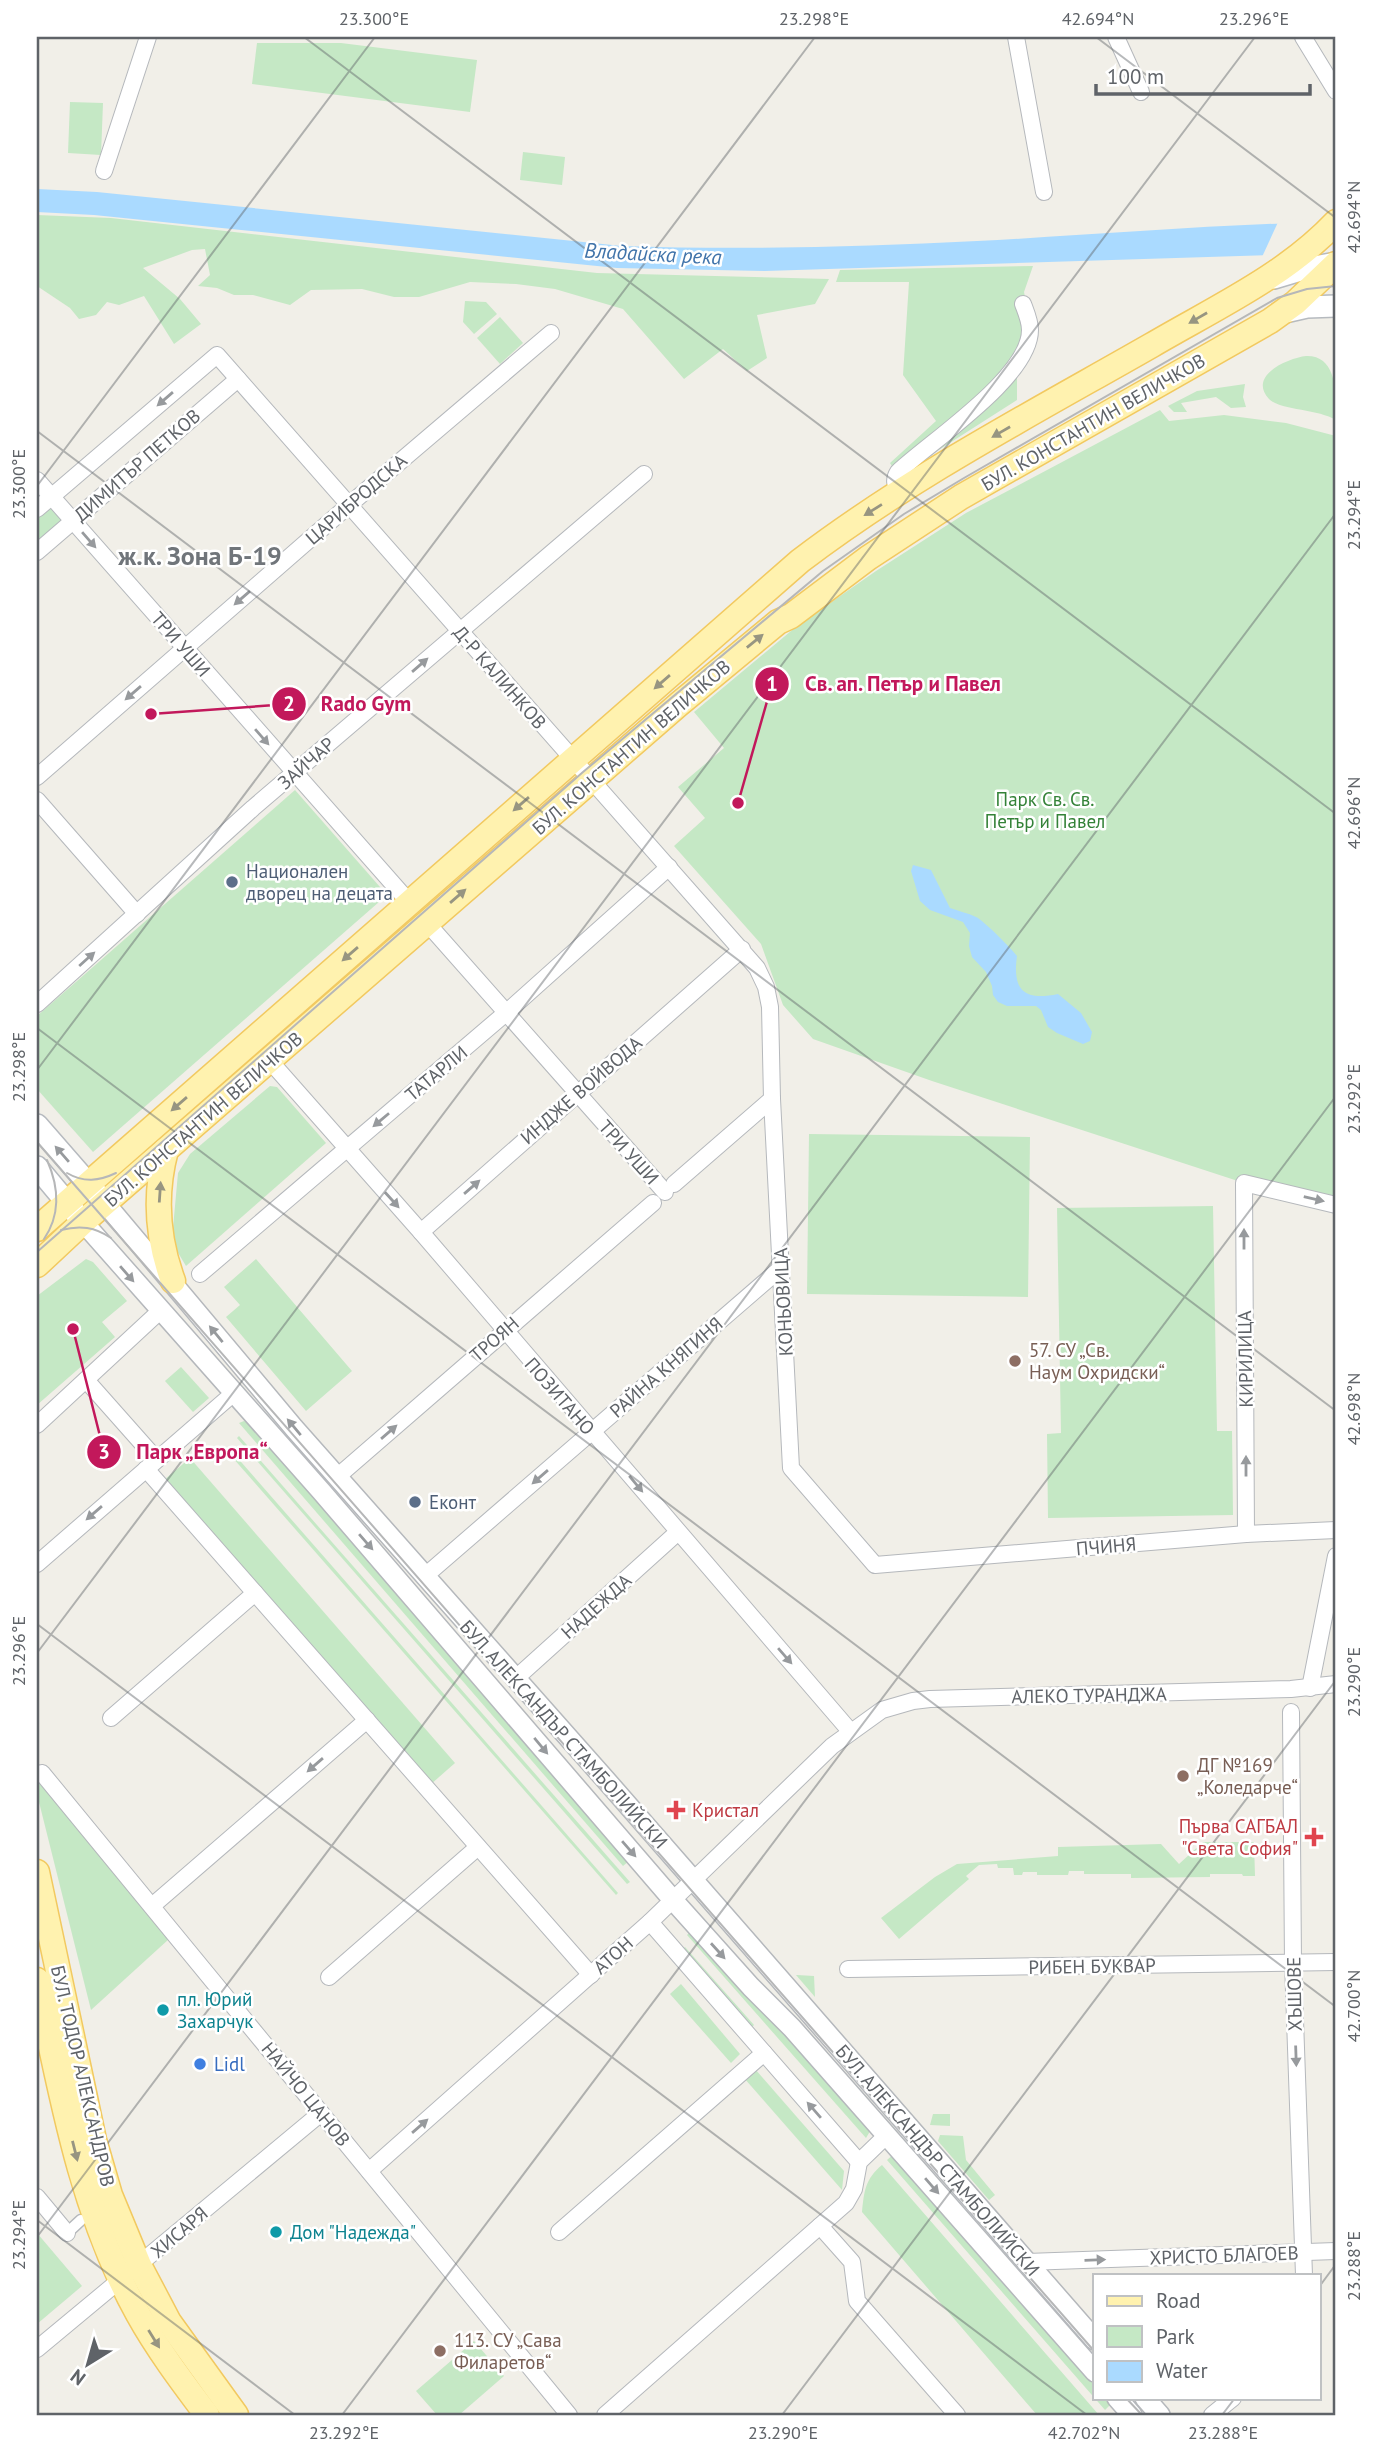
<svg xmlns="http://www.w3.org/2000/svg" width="1373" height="2452" font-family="'PT Sans',sans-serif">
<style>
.green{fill:#c5e8c5}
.water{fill:#aadaff}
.pier{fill:#f1efe8}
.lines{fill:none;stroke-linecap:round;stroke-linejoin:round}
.pedestrian-casing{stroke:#b5b8bc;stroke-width:13}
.minor-casing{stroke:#b5b8bc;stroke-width:18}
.tertiary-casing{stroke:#b5b8bc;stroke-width:22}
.secondary-casing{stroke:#b6babf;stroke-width:24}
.primary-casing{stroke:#f2c960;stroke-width:27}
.pedestrian{stroke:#fff;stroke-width:10}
.minor{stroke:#fff;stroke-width:16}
.tertiary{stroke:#fff;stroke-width:19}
.secondary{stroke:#fff;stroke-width:21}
.primary{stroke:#fff2af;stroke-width:24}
.tram{stroke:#b6b7b8;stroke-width:2}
.oneway{fill:#979581}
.oneway2{fill:#979a9d}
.ticks{fill:none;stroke:#5f6368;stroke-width:2;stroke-opacity:0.45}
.service-dot{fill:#5c6f8a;stroke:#fff;stroke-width:2.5}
.education-dot{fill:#8d6e63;stroke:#fff;stroke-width:2.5}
.health-dot{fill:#e0444e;stroke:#fff;stroke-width:2.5}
.culture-dot{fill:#0f9aa8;stroke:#fff;stroke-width:2.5}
.shop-dot{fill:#3f7fe0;stroke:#fff;stroke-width:2.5}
.labels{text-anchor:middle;stroke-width:5;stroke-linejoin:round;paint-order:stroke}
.street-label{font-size:19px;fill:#5f6368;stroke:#fff}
.park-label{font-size:19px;fill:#348238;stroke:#fff}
.service-label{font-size:19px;fill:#4e5e75;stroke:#fff;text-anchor:start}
.education-label{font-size:19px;fill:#785e54;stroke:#fff;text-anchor:start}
.health-label{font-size:19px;fill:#be3a42;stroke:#fff;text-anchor:start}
.culture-label{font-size:19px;fill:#0d838f;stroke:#fff;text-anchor:start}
.shop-label{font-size:19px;fill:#366cbe;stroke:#fff;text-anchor:start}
.water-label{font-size:21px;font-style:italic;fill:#4174aa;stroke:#fff}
.district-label{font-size:26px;font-weight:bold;fill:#70757a;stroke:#fff}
.leader{fill:none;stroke:#c2185b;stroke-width:2.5}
.callout-dot{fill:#c2185b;stroke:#fff;stroke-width:2.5}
.mark-label{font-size:21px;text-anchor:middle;font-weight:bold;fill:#fff}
.callout-label{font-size:21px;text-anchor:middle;font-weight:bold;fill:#c2185b;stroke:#fff;stroke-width:5;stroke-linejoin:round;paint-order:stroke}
.neatline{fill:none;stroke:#5f6368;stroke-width:2.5}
.ticks-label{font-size:18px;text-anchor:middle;fill:#5f6368}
</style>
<rect width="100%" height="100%" fill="#f1efe8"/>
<g class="green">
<polygon points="257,43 341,43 477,60 470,112 252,84"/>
<polygon points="70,102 103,103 101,155 68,153"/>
<polygon points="523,152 565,157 562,185 520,180"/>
<polygon points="37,215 111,218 597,273 829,279 815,304 757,315 767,358 747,371 723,349 684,379 623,309 555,289 516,284 470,282 419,297 394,297 362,289 311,290 290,305 253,295 234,295 217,288 198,286 210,275 205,249 192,250 143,268 180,299 201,324 174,344 144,296 119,305 107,302 96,315 79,319 70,308 37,286"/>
<polygon points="1033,266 1024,292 1034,340 1017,371 1017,400 898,476 890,463 936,421 903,375 909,282 836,282 840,270"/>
<polygon points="465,301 486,302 497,314 474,334 463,322"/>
<polygon points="500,317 523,343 500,364 477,338"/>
<path d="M1306,356C1339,355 1336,398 1336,420C1319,409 1280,410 1269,399C1247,375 1289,358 1306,356Z"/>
<polygon points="1245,384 1243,397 1246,407 1231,408 1216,397 1181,403 1187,412 1174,412 1168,406 1197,391"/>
<polygon points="1160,410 1169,421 1224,415 1286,423 1336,436 1336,1199 1244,1183 932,1081 813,1039 783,1005 761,944 674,846 705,818 678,787 724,748 694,712 797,626 876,571 966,513"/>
<polygon points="51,496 72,521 37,552 37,509"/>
<polygon points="295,790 387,895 93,1152 37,1089 37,1016"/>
<polygon points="270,1086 277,1087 326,1143 186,1266 177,1251 173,1228 178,1173 190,1154"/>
<polygon points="809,1134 1030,1137 1028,1297 807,1294"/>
<polygon points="1213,1206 1217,1431 1232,1431 1233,1515 1048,1518 1047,1434 1061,1433 1057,1208"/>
<polygon points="86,1259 93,1262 127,1301 102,1322 115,1337 37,1405 37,1296"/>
<polygon points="256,1259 352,1371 306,1411 226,1317 240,1305 224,1287"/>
<polygon points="181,1367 209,1398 193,1412 165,1381"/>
<polygon points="244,1421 251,1424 629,1861 623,1866 239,1423"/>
<polygon points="239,1436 630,1882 627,1884 237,1438"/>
<polygon points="228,1447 618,1893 616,1895 225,1449"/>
<polygon points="190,1458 455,1763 430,1785 164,1480"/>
<polygon points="37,1775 169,1939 91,2010 37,1794"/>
<polygon points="1203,1842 1254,1842 1255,1876 1243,1876 1242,1874 1210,1874 1210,1877 1131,1878 1131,1874 1084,1874 1084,1871 1069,1871 1068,1875 1037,1875 1037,1872 1023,1872 1022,1875 1014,1875 1013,1868 998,1868 997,1864 979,1865 966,1876 969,1879 899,1939 881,1918 935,1877 957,1864 1058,1856 1058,1847 1161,1844 1179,1864"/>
<polygon points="691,1931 787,2031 870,2127 869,2133 866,2138 687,1935"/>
<polygon points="685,1947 754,2025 751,2028 682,1950"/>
<polygon points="797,1975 814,1976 815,1997 796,1975"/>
<polygon points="681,1984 740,2054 731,2063 670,1994"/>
<polygon points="755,2069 844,2171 842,2190 744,2078"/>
<polygon points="933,2114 950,2114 950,2126 930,2125"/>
<polygon points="940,2135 963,2136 966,2160 995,2195 989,2200 938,2141"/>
<polygon points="895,2153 1095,2383 1095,2398 1108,2398 1112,2403 1105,2410 887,2160"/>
<path d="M882,2165L1099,2415H1037L862,2212C864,2192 865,2179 882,2165Z"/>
<polygon points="37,2233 82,2286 37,2324"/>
<polygon points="474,2341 504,2376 459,2415 437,2415 416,2391"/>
</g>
<g class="water">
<path d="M37,189L97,192L622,246C740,250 859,247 977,241C1097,235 1216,224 1336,222V253L765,271L617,268L94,215L37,212Z"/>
<path d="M913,865L931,870L950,908C958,911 968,913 976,917C983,920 1012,949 1017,956C1012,991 1025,1001 1058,994L1081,1013L1092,1032L1090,1041L1083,1044L1057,1033L1048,1027L1041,1010L1036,1006H1007L998,1002L993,995L992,986L986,972L972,957L969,946L970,933L963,922L930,910L920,901L911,871Z"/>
</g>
<polygon class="pier" points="1336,219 1336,256 1262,257 1279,220"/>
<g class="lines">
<defs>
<polyline id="pedestrian" points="67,2233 81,2220"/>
<g id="minor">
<polyline points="1016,37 1044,192"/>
<polyline points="1116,37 1141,92"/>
<polyline points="1303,37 1336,91"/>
<polyline points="104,171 148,37"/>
<polyline points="37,480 409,902"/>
<path d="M900,493C895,485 893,480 898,472C931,441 1030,377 1030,330C1030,321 1026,312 1023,304"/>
<polyline points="37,509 217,355 757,968 766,987 770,1007 772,1099 791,1468 875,1565 1246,1534 1336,1530"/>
<polyline points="37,552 238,379"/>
<polyline points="37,777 349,505 551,333"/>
<polyline points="37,800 137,914"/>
<polyline points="427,923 665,1192"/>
<polyline points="37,1004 253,808 644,474"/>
<polyline points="270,1061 421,1232 850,1731"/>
<polyline points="674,1184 772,1099"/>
<polyline points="421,1232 742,949"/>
<polyline points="200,1274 507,1012 669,867"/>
<polyline points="86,1380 156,1459"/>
<polyline points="37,1425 160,1311"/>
<polyline points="146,1469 591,1975"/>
<polyline points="337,1477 653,1203"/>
<polyline points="1246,1534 1244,1183 1336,1205"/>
<polyline points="37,1564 235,1392"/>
<polyline points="425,1576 781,1268"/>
<polyline points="515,1679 678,1532"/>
<polyline points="1310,1688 1336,1556"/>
<polyline points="1291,1712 1293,1963 1304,2275"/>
<polyline points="111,1718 255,1593"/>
<polyline points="42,1773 569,2415"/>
<polyline points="152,1906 367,1720"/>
<polyline points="650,1922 859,2162"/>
<polyline points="848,1969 1336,1962"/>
<polyline points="329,1977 478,1847"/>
<polyline points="369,2171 650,1922 832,1746 882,1710 913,1701 930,1699 1291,1689 1336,1684"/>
<polyline points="37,2197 67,2233"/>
<polyline points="820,2226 852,2262 857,2301 957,2415"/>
<polyline points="559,2232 764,2053"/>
<polyline points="1027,2262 1336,2251"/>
<polyline points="37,2349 321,2113"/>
<polyline points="605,2415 846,2203 854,2189 859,2162 887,2135"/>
<polyline points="1212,2415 1233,2398"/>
</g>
<g id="tertiary">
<polyline points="105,1203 294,1428 605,1779 1095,2340"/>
<polyline points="83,1222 321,1491 673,1900 751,1987 792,2028 1095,2372"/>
<polyline points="1117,2398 1132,2415"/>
<polyline points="1145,2398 1160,2415"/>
</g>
<g id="secondary">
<polyline points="1274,278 1304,269 1336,263"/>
<polyline points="1285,312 1307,307 1336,306"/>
<polyline points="37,1125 105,1203"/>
<polyline points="37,1167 83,1222"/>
</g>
<g id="primary">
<path d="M166,1150C154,1195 157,1238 173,1281"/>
<path d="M37,1229L800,561C909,478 1033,413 1152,345C1215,308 1285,276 1336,222"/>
<polyline points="37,1265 83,1222 679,704 778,622 791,616 868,558 961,497 1270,321 1295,303 1336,264"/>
<polyline points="37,1872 94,2140 110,2195 139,2265 169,2322 236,2415"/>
<path d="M37,1980C61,2094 81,2211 138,2314C158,2350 183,2383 207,2415"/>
</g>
</defs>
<use href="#pedestrian" class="pedestrian-casing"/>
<use href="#minor" class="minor-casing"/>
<use href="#tertiary" class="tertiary-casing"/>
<use href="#secondary" class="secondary-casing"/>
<use href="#primary" class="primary-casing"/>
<use href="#pedestrian" class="pedestrian"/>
<use href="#minor" class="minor"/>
<use href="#tertiary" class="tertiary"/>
<use href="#secondary" class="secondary"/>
<use href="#primary" class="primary"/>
<g class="tram">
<polyline points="37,1142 1095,2352"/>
<path d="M67,1173C84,1183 99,1181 116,1173"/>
<path d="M61,1230C80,1225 95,1227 111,1238"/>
<path d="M44,1239C61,1214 59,1187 47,1160"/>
<polyline points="37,1252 583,772 823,571 904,514 964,478 1277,298 1307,289 1336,286"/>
<polyline points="1126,2398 1142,2415"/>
</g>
</g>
<defs><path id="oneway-solid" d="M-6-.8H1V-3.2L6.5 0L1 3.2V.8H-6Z" transform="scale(1.75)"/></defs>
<g class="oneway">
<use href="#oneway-solid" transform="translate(1198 318) rotate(150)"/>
<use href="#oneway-solid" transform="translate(1001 432) rotate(150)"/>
<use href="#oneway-solid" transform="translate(873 510) rotate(148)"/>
<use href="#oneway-solid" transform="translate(755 641) rotate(-39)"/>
<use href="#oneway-solid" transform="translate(662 682) rotate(139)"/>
<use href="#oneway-solid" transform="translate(521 804) rotate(139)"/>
<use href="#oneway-solid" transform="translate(458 896) rotate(-41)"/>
<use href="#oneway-solid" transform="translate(350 954) rotate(139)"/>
<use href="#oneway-solid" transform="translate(179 1104) rotate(139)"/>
<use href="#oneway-solid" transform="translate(160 1192) rotate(-86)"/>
<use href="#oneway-solid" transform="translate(75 2151) rotate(76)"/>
<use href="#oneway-solid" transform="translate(154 2339) rotate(58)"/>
</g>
<g class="oneway2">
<use href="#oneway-solid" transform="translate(165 399) rotate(139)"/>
<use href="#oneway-solid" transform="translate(89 540) rotate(49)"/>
<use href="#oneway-solid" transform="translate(242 598) rotate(139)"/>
<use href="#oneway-solid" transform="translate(420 665) rotate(-41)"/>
<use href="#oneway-solid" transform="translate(133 693) rotate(139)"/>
<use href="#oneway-solid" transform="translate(262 737) rotate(49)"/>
<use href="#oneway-solid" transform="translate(87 959) rotate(-42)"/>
<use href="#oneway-solid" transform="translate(381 1120) rotate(140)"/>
<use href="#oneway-solid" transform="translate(62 1154) rotate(-131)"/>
<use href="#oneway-solid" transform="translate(472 1187) rotate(-41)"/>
<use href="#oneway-solid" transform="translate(1314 1199) rotate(13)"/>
<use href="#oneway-solid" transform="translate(392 1200) rotate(48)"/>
<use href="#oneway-solid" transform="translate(1244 1239) rotate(-90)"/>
<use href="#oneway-solid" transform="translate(127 1274) rotate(49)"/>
<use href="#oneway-solid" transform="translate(216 1334) rotate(-129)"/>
<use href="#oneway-solid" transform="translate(294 1427) rotate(-130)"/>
<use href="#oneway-solid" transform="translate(389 1432) rotate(-41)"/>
<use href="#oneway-solid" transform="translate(1246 1466) rotate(-90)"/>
<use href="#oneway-solid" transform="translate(540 1477) rotate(139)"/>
<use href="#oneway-solid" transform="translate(636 1484) rotate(50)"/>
<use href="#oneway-solid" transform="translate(94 1513) rotate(139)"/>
<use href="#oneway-solid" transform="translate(366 1542) rotate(49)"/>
<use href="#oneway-solid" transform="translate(785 1656) rotate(49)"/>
<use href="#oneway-solid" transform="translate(541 1746) rotate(50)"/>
<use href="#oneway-solid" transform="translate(315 1765) rotate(139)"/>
<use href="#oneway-solid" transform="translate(629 1849) rotate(49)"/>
<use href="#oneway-solid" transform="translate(718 1951) rotate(48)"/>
<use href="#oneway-solid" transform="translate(1296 2056) rotate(88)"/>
<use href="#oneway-solid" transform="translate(814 2110) rotate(-131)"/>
<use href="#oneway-solid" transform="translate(420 2126) rotate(-41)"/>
<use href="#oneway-solid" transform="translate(932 2186) rotate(49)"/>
<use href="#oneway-solid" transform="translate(1095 2260) rotate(-2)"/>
</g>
<path class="ticks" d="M304,37L1336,814M1096,37L1336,218M37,431L1336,1411M37,486L375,37M37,1028L1336,2007M37,1070L815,37M37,1624L1087,2415M37,1653L1255,37M37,2220L295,2415M37,2237L1336,513M1319,2287L1336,2264M342,2415L1336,1096M782,2415L1336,1680M1222,2415L1235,2398"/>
<g class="service-dot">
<circle cx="232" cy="882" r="7"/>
<circle cx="415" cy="1502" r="7"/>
</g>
<g class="education-dot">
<circle cx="1015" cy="1361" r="7"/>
<circle cx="1183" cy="1776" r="7"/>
<circle cx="440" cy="2351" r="7"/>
</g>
<g class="health-dot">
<path d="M672.5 1799.5h7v7h7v7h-7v7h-7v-7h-7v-7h7z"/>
<path d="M1310.5 1826.5h7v7h7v7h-7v7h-7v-7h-7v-7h7z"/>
</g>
<g class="culture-dot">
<circle cx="163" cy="2010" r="7"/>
<circle cx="276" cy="2232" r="7"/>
</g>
<circle class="shop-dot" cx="200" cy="2064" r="7"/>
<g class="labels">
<g class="street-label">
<text transform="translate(1093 422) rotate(-30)" y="7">БУЛ. КОНСТАНТИН ВЕЛИЧКОВ</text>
<text transform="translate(137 465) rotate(-41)" y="7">ДИМИТЪР ПЕТКОВ</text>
<text transform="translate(356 499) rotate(-41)" y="7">ЦАРИБРОДСКА</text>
<text transform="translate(181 644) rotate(49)" y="7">ТРИ УШИ</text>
<text transform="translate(500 677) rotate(49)" y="7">Д-Р КАЛИНКОВ</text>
<text transform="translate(631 747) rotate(-41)" y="7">БУЛ. КОНСТАНТИН ВЕЛИЧКОВ</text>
<text transform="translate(306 763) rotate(-41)" y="7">ЗАЙЧАР</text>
<text transform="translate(436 1073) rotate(-40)" y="7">ТАТАРЛИ</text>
<text transform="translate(581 1090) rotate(-41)" y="7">ИНДЖЕ ВОЙВОДА</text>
<text transform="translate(203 1119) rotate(-41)" y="7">БУЛ. КОНСТАНТИН ВЕЛИЧКОВ</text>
<text transform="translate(629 1152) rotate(48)" y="7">ТРИ УШИ</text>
<text transform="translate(783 1302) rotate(-93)" y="7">КОНЬОВИЦА</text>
<text transform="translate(494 1339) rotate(-41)" y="7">ТРОЯН</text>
<text transform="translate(1245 1359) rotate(-91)" y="7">КИРИЛИЦА</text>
<text transform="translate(666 1367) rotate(-41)" y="7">РАЙНА КНЯГИНЯ</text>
<text transform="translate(560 1396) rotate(49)" y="7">ПОЗИТАНО</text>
<text transform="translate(1106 1546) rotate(-5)" y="7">ПЧИНЯ</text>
<text transform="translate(596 1606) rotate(-42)" y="7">НАДЕЖДА</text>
<text transform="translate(1089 1695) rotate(-1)" y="7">АЛЕКО ТУРАНДЖА</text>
<text transform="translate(564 1734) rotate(48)" y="7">БУЛ. АЛЕКСАНДЪР СТАМБОЛИЙСКИ</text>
<text transform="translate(613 1955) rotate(-42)" y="7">АТОН</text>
<text transform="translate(1092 1966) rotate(-1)" y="7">РИБЕН БУКВАР</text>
<text transform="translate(1294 1994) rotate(-91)" y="7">ХЪШОВЕ</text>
<text transform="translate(83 2076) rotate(77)" y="7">БУЛ. ТОДОР АЛЕКСАНДРОВ</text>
<text transform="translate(306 2094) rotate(51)" y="7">НАЙЧО ЦАНОВ</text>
<text transform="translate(938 2160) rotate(49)" y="7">БУЛ. АЛЕКСАНДЪР СТАМБОЛИЙСКИ</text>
<text transform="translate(179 2232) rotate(-40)" y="7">ХИСАРЯ</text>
<text transform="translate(1224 2255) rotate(-2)" y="7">ХРИСТО БЛАГОЕВ</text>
</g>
<g class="park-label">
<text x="1045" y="806">Парк Св. Св.<tspan x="1045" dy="22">Петър и Павел</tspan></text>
</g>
<g class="service-label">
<text x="246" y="878">Национален<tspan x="246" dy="22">дворец на децата</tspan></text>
<text x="429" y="1509">Еконт</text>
</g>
<g class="education-label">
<text x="1029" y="1357">57. СУ „Св.<tspan x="1029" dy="22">Наум Охридски“</tspan></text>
<text x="1197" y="1772">ДГ №169<tspan x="1197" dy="22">„Коледарче“</tspan></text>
<text x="454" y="2347">113. СУ „Сава<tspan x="454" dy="22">Филаретов“</tspan></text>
</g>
<g class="health-label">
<text x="692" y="1817">Кристал</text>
<text x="1298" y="1833" text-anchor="end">Първа САГБАЛ<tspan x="1298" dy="22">"Света София"</tspan></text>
</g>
<g class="culture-label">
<text x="177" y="2006">пл. Юрий<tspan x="177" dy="22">Захарчук</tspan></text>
<text x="290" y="2239">Дом "Надежда"</text>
</g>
<g class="shop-label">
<text x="214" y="2071">Lidl</text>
</g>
<g class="water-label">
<text transform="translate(653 254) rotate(3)" y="7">Владайска река</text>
</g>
<g class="district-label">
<text x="200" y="565">ж.к. Зона Б-19</text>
</g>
</g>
<path class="leader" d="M738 803L772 684M151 714L289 704M73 1329L104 1452"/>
<g class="callout-dot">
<circle cx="738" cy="803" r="7"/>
<circle cx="151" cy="714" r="7"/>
<circle cx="73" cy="1329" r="7"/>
<circle cx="772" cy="684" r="18"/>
<circle cx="289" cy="704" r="18"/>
<circle cx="104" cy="1452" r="18"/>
</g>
<g class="mark-label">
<text x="772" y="691">1</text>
<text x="289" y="711">2</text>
<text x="104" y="1459">3</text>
</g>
<g class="callout-label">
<text x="903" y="691">Св. ап. Петър и Павел</text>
<text x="366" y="711">Rado Gym</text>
<text x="202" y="1459">Парк „Европа“</text>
</g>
<rect width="1373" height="2452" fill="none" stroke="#ffffff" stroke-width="77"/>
<rect x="1093" y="2274" width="228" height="126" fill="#ffffff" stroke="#bfc1c3" stroke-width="2"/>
<rect x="1107" y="2296" width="35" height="10" fill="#fff2af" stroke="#bfc1c3" stroke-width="2"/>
<text x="1156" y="2308" font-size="21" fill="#5f6368">Road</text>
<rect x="1107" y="2326" width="35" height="21" fill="#c5e8c5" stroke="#bfc1c3" stroke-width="2"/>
<text x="1156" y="2344" font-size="21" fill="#5f6368">Park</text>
<rect x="1107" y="2361" width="35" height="21" fill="#aadaff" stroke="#bfc1c3" stroke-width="2"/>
<text x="1156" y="2378" font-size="21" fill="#5f6368">Water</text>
<g transform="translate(88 2364) rotate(217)" stroke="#ffffff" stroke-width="5" paint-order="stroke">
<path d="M0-5L12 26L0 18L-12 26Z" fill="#5f6368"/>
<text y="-10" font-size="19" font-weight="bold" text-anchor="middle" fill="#5f6368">N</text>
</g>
<path d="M1096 84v10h214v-10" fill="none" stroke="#5f6368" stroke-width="3.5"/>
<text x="1107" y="84" font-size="21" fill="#5f6368" stroke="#ffffff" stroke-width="5" paint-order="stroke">100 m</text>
<rect x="38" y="38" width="1296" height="2376" class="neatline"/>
<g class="ticks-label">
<text x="374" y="25">23.300°E</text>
<text x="814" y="25">23.298°E</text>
<text x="1098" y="25">42.694°N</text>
<text x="1254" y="25">23.296°E</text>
<text transform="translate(1354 217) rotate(-90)" y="6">42.694°N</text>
<text transform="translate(19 484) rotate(-90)" y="6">23.300°E</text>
<text transform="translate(1354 515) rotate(-90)" y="6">23.294°E</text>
<text transform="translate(1354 813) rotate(-90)" y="6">42.696°N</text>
<text transform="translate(19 1067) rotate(-90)" y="6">23.298°E</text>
<text transform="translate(1354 1099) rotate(-90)" y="6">23.292°E</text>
<text transform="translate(1354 1409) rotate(-90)" y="6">42.698°N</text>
<text transform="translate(19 1651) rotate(-90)" y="6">23.296°E</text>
<text transform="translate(1354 1682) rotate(-90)" y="6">23.290°E</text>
<text transform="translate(1354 2006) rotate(-90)" y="6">42.700°N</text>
<text transform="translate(19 2235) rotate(-90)" y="6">23.294°E</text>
<text transform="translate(1354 2266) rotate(-90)" y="6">23.288°E</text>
<text x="344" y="2439">23.292°E</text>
<text x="783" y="2439">23.290°E</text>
<text x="1084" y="2439">42.702°N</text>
<text x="1223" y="2439">23.288°E</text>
</g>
</svg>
